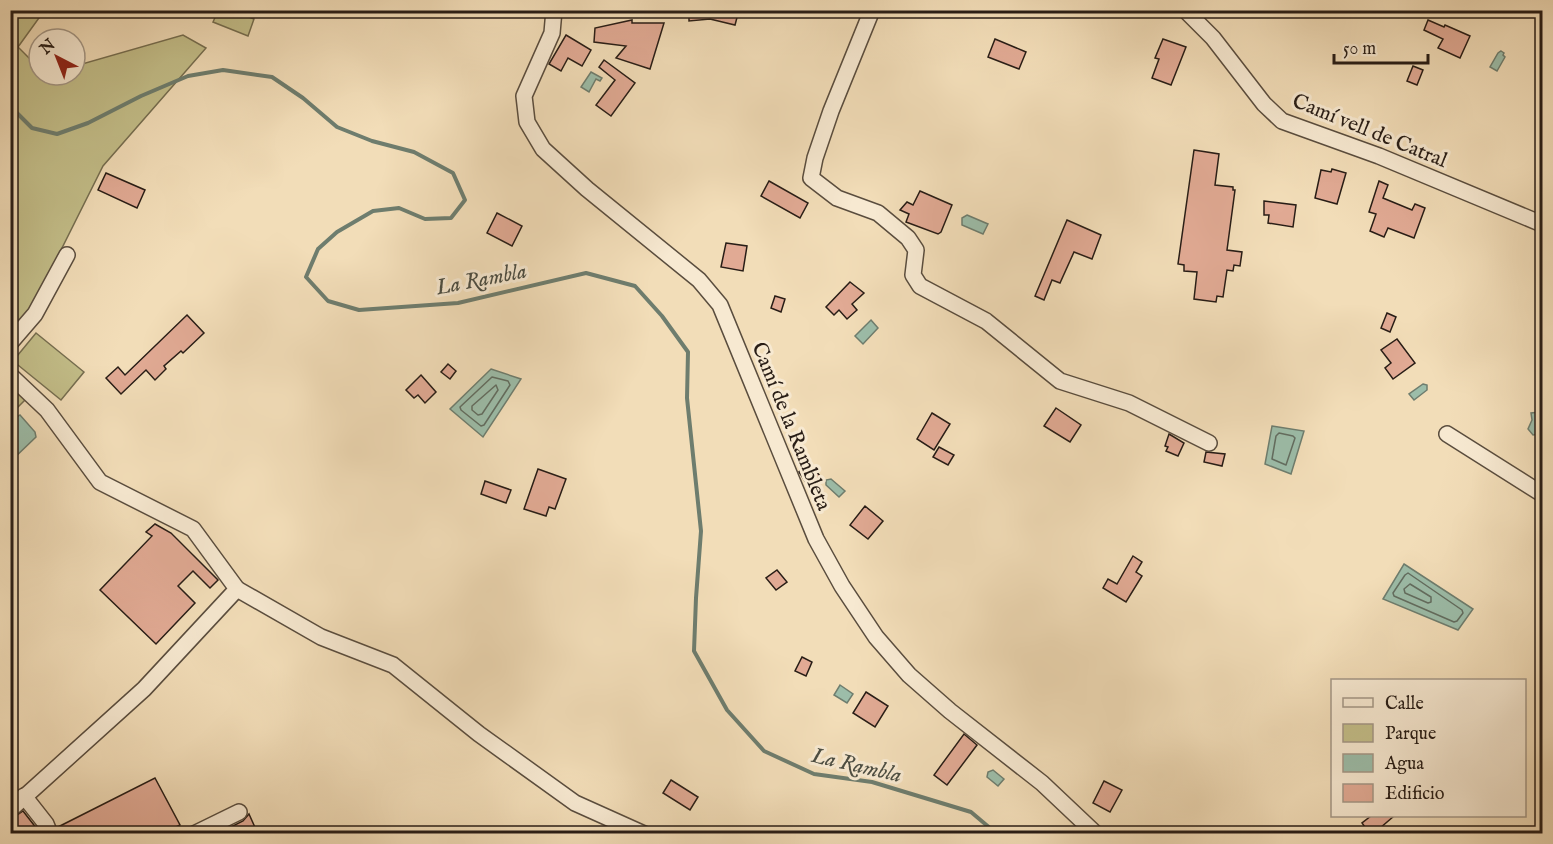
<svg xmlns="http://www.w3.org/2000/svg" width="1553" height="844" font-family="'IM FELL English',serif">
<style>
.green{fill:#c3be89;stroke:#766e50;stroke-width:1.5}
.water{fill:#9cbda9;stroke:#6e7d6e;stroke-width:1.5}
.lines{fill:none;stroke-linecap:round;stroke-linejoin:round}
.shore{stroke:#626d60;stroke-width:1.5}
.stream{stroke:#6e7d6e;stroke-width:4}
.building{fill:#e1aa94;stroke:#281d16;stroke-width:1.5}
.minor-casing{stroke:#5a4d3e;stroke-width:18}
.minor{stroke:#f7e9d1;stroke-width:15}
.labels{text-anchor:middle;stroke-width:6;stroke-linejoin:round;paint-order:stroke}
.street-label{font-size:21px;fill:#281d16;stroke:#f7e9d1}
.water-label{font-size:22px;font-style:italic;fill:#4b4d42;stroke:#f7e9d1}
</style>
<rect width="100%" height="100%" fill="#f2ddb8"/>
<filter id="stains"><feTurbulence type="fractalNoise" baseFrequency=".00333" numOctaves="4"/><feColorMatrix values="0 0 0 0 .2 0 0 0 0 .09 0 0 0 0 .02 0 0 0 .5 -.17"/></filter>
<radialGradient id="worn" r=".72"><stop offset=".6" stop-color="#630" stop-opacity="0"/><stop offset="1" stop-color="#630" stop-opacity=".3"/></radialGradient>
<g class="green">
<polygon points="11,11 44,11 18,47 39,68 39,75 75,75 75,66 183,35 206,48 103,166 31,310 11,334"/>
<polygon points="218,11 233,11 254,19 248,36 213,22"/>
<polygon points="36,333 84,372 61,400 13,361"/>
<polygon points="10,370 31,394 11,414 10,414"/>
</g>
<g class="water">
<polygon points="1501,51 1504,53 1503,55 1505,57 1497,71 1490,67 1498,53"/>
<polygon points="591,72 602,78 600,81 596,79 589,92 581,87"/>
<polygon points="967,215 988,224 983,234 962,225 962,218"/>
<polygon points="871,320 878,328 863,344 855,336"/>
<polygon points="491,369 521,379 483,437 450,409"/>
<polygon points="1423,384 1427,385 1427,390 1414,400 1409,394"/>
<polygon points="1540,412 1539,419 1542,420 1542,440 1540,434 1533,435 1528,429 1532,420 1531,413"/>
<polygon points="20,415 35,432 36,437 13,459 11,458 11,421"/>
<polygon points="1272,426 1304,431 1291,474 1265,464"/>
<polygon points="831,479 845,491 839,497 826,485 826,480"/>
<polygon points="1404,564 1473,609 1458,630 1383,599"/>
<polygon points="840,685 853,694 847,703 834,695"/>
<polygon points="993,770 1004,779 998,786 987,777 988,772"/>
</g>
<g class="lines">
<g class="shore">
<polygon points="492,377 508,381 510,385 484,425 481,426 461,410 460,407"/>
<polygon points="496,385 498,390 482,414 478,415 472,410 472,406"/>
<polygon points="1279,433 1293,436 1295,438 1286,465 1272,459 1276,436"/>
<polygon points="1408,573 1462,610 1463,613 1457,621 1454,622 1394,596 1393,593 1405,575"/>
<polygon points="1410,584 1431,597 1431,602 1428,603 1405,593 1404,589"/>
</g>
<polyline class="stream" points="10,106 32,128 57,134 88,123 141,96 188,76 223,70 272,77 303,98 337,127 372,141 414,152 453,173 465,200 451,218 425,219 399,208 373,211 337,232 318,249 306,277 328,301 359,310 458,303 586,273 635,286 662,316 688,352 687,398 701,531 696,598 694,651 727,710 764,751 814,774 872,782 971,812 997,834"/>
</g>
<g class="building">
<polygon points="689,10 739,10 735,25 710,19 689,21"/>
<polygon points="632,20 632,23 664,23 650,69 616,58 626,46 594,42 595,28"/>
<polygon points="1428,20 1444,27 1445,25 1470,36 1460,58 1438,48 1443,39 1424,30"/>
<polygon points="566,35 591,50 582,66 568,58 561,71 549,64"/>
<polygon points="995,39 1026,52 1019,69 988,57"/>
<polygon points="1163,39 1186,47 1171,85 1152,78 1159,59 1155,58"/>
<polygon points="604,60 635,83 611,116 596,105 615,80 599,67"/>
<polygon points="1413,66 1423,70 1417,85 1407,81"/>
<polygon points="1194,150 1219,154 1215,185 1233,187 1233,190 1235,190 1227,250 1242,252 1240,266 1234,265 1233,271 1227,270 1223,297 1217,296 1216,302 1194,299 1197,272 1184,271 1184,265 1178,264"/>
<polygon points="1332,169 1346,173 1337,204 1315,198 1321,170 1331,172"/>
<polygon points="106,173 145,190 137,208 98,190"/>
<polygon points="769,181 808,203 800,218 761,196"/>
<polygon points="1379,181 1388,185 1383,198 1412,210 1415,204 1425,208 1414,238 1388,228 1384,237 1370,231 1376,214 1369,212"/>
<polygon points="920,191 952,205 941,232 938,234 906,222 909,214 900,210 907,202 913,205"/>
<polygon points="1264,201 1296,205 1293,227 1268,223 1269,215 1264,215"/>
<polygon points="497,213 522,226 512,246 487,233"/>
<polygon points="1067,220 1101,235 1092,259 1074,252 1060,283 1052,280 1044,300 1035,296"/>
<polygon points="726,243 747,246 743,271 721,267"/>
<polygon points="850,282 864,293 852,304 857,310 847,319 839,310 834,315 826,307"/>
<polygon points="775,296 785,299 781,312 771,308"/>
<polygon points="1387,313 1396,317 1390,332 1381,328"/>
<polygon points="187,315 204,333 183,353 181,351 164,366 166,369 155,380 146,370 121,394 106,378 118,367 125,375"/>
<polygon points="1397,339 1415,363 1393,379 1385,368 1391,363 1381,350"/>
<polygon points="448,364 456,371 450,379 441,372"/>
<polygon points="421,375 436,392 425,403 418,395 414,398 406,390"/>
<polygon points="1056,408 1081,425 1070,442 1044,426"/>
<polygon points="932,413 950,424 934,450 917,439"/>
<polygon points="1169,434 1184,443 1178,456 1166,451 1168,447 1165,446"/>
<polygon points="939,447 954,455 948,465 933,457"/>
<polygon points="1206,452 1225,454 1222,466 1204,462"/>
<polygon points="809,463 820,476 808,486 799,472"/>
<polygon points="538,469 566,479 555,509 549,507 546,516 524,509"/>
<polygon points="485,481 511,490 506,503 481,494"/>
<polygon points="865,506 883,521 868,539 850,525"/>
<polygon points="155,524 171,533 218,580 210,588 193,571 178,586 195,603 156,644 100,590 152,536 146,532"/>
<polygon points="1133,556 1142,562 1136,572 1142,576 1126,602 1103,588 1108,579 1117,584"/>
<polygon points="777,570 787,582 776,590 766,578"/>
<polygon points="802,657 812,662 806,676 795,671"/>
<polygon points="866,692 888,706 875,727 853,713"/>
<polygon points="964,734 977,745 947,785 934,775"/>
<polygon points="155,778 180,825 162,834 60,834 58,827"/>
<polygon points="671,780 698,797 690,810 663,793"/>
<polygon points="1104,781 1122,790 1110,812 1093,803"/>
<polygon points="23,811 37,829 39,834 10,834 10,820"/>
<polygon points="249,814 258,834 217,834 243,821"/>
<polygon points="1371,816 1394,816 1373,834 1370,834 1362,823"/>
</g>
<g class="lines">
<defs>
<g id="minor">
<polyline points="554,10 552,33 524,96 527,122 543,149 587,189 699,280 720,305 816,539 842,586 876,637 909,675 950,711 1042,783 1096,834"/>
<polyline points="872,10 831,111 815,158 811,178 837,198 878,213 908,238 916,250 913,275 920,286 986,321 1060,381 1129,403 1209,443"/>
<polyline points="1185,10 1213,38 1264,104 1282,121 1379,156 1542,224"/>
<polyline points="10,343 35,314 67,255"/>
<polyline points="10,375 47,410 100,482 193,529 237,589 144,689 10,810"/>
<polyline points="1447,434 1542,494"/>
<polyline points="237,589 321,637 393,665 479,734 575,803 644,834"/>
<polyline points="24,796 46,824 50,834"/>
<polyline points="194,834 239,812"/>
</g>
</defs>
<use href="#minor" class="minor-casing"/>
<use href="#minor" class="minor"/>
</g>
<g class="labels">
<g class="street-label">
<text transform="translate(1370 130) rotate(22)" y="7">Camí vell de Catral</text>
<text transform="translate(792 426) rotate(68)" y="7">Camí de la Rambleta</text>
</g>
<g class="water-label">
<text transform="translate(481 278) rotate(-11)" y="8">La Rambla</text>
<text transform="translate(857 764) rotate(13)" y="8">La Rambla</text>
</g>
</g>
<rect width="1553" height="844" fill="none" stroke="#f2ddb8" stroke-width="36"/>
<rect x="12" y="12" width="1529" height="820" fill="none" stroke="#281d16" stroke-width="3"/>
<rect x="18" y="18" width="1517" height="808" fill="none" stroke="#281d16" stroke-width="1.5"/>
<rect x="1331" y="679" width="195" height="138" fill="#f7e9d1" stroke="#a49786" stroke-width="1.5"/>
<rect x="1343" y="698" width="30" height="9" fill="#f7e9d1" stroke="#a49786" stroke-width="1.5"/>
<text x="1385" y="709" font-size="18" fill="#281d16">Calle</text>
<rect x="1343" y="724" width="30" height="18" fill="#c3be89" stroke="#a49786" stroke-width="1.5"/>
<text x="1385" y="739" font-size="18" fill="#281d16">Parque</text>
<rect x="1343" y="754" width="30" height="18" fill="#9cbda9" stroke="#a49786" stroke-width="1.5"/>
<text x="1385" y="769" font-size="18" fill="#281d16">Agua</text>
<rect x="1343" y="784" width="30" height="18" fill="#e1aa94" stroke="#a49786" stroke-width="1.5"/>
<text x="1385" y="799" font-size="18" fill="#281d16">Edificio</text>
<g transform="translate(57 57) rotate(318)"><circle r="28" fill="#f7e9d1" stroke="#a49786" stroke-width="1.5"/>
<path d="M0-4.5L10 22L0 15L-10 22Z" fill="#8f2418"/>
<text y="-9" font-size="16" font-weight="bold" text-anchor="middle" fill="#281d16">N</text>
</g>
<path d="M1334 54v9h94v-9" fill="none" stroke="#281d16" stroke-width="3"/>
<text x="1343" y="54" font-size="18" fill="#281d16" stroke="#f7e9d1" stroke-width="4.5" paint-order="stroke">50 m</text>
<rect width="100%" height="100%" filter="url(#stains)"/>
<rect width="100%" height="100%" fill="url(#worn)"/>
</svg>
